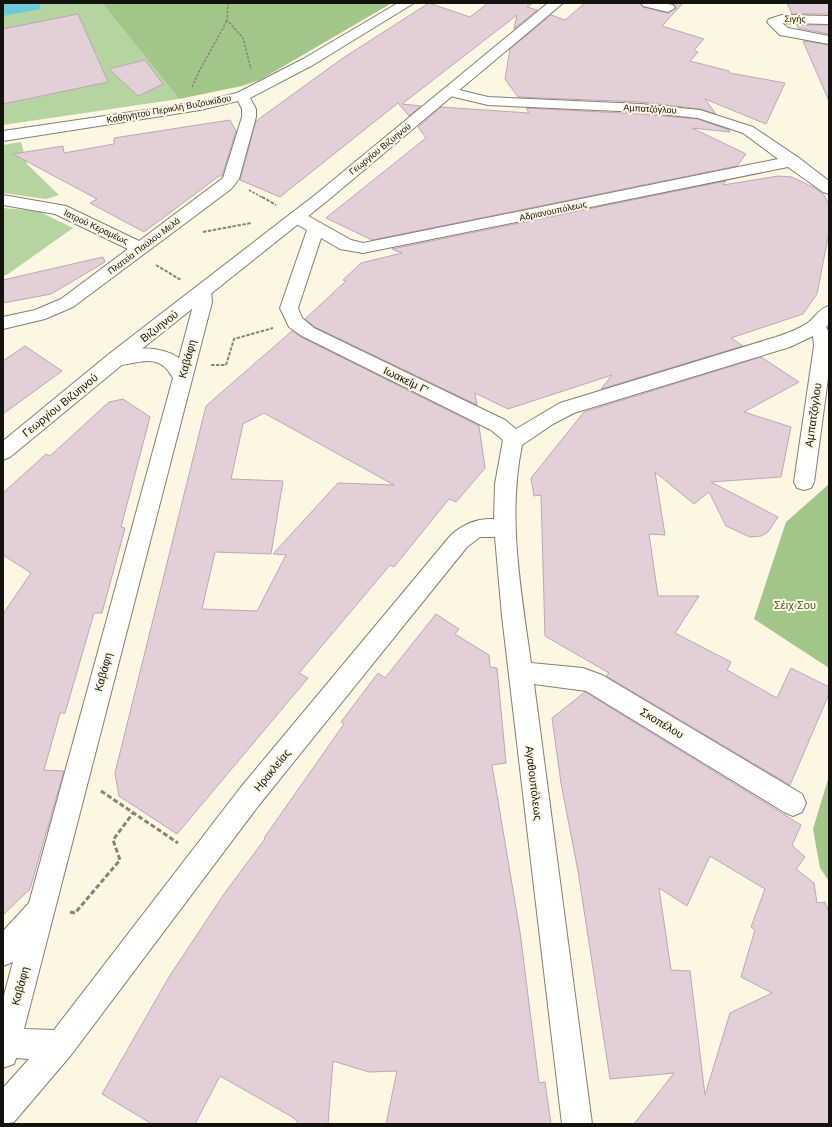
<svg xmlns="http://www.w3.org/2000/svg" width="832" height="1127" font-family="Arial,sans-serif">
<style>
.green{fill:#b6d4a0}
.forest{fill:#a2c688}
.water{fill:#6bcbd9}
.building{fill:#e3cfd7;stroke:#bca8b1;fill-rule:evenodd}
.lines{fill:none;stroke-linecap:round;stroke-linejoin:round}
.street-casing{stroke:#857f6f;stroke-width:2}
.secondary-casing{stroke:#857f6f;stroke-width:2}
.path-far2{stroke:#888477;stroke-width:1.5;stroke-dasharray:2.5 1.5;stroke-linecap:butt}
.path-far1{stroke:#888477;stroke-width:2;stroke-dasharray:3.5 1.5;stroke-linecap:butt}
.path{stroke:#888477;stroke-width:3;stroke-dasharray:5 2.5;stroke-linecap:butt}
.street{fill:#fff;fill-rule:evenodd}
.secondary{fill:#fff;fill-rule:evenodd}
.labels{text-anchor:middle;stroke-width:4;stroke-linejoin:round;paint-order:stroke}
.far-street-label{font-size:9px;fill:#14120c;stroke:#fdf6e3}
.street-label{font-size:11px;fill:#14120c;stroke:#fdf6e3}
.park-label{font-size:11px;fill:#385919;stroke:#fdf6e3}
</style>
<rect width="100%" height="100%" fill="#fdf6e3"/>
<g class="green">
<polygon points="3,3 102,3 179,99 3,125"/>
<polygon points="21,142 27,164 59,195 46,199 3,193 3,145"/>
<polygon points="3,208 38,211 73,228 8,274 3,276"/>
</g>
<g class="forest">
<polygon points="102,3 392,3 260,80 242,86 179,99"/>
<polygon points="829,484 829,668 754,619 786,522"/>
<polygon points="829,776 829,881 820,868 813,829"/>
</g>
<polygon class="water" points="3,3 39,3 41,9 3,16"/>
<g class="building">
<polygon points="429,3 470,17 488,3 533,3 527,7 537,10 514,29 517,15 402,104 421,106 409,116 398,103 280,197 240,180 256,121 343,58"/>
<polygon points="585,3 640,3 643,7 668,13 676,8 674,4 671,3 683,3 662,26 704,39 694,50 698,52 690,61 729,71 730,73 785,83 766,124 705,99 716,114 700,109 641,102 518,97 505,79 510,49 551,15 565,20"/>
<polygon points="787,3 829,3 829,14 792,14"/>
<polygon points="78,14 108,82 3,104 3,29"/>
<polygon points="797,25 829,25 829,34 798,28"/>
<polygon points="803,41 829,45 829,101"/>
<polygon points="145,60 163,84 138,96 109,69"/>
<polygon points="441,107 529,113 526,108 641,114 698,119 729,130 730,132 692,128 746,154 737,166 372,240 326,218 426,138 418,127"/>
<polygon points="230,120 236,131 222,176 219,176 144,232 90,203 97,199 13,154 63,146 64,153 114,144 114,138"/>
<polygon points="778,176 792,177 815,188 824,195 829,205 829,232 817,294 803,314 731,338 743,346 601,389 612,375 508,409 475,393 477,405 315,327 305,319 346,281 343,280 361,263 402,253 392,249 726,181 723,185"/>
<polygon points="103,257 105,262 51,294 3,303 3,280"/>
<path d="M292,331L301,337L479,426L485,468L456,502L449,499L394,567L390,565L299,673L308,678L177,834L119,796L115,773L206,406ZM264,413L394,485L338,483L273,554L286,555L257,611L202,609L215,552L271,554L283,481L231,479L243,424Z"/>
<polygon points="25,346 62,371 3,414 3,361"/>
<polygon points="761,357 799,382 744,412 791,427 781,477 711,482 778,517 768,532 761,536 750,537 726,526 709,492 694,504 655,472 665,535 649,534 658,596 699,596 675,633 731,662 727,670 777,698 791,668 829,687 829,694 790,785 606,676 609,673 545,636 541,495 534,496 531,478 584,412"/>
<polygon points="123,399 150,417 121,527 125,528 102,613 94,613 65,713 60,713 44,770 64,771 30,889 3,915 3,614 31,573 3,555 3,493 46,454 50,456 109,402"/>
<polygon points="436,614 459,629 455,634 489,655 490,667 497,668 506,763 492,765 520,932 539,1083 545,1082 551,1124 386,1124 397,1071 369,1072 333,1061 328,1124 299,1124 294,1118 220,1076 195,1124 152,1124 102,1094 169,977 224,894 265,839 264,838 344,724 341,722 378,673 385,678"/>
<path d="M585,692L801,825L792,845L805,857L796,869L814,883L817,903L825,902L829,913V1124H634L674,1073L610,1079L578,871L561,783L552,718ZM710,856L765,889L751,927L755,930L741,977L772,993L730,1013L705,1095L690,971L671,970L659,888L687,906Z"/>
</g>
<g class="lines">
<defs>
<g id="street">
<polygon points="398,3 414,3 313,65 250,98 256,109 256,117 239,179 231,189 73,307 45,319 3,329 3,317 35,310 61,299 128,249 55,214 3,205 3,195 66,206 139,241 223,178 242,117 242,109 238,101 200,110 3,141 3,131 200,102 237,93 303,59"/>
<polygon points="641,3 664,3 673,5 675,8 668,12 643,6"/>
<polygon points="782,15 829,16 829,24 782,23 788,28 829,36 829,44 780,35 767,22 769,19"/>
<path d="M451,88L488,97L641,104L700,110L753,127L799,158L829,181V194L823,192L788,167L363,253L340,249L321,238L298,308L302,318L314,328L505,420L516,429L560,403L776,337C788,333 799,329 809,322C816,316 820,308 829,306V324L826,327L829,332V371L814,482L811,488L804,490L797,488L794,482L814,346L813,336L790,347L574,413L553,424L522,445C507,517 521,590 531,663L583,668L602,675L802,794L806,803L802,812L793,816L784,812L586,691L534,684L592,1124H562L502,616L495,537H480L467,547L259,805L71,1055L14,1122L3,1124V1088L29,1059L16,1058L14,1064L3,1068V999L13,962L3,966V931L29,903L173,378C156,346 131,370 109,364L107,359L109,354C132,348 158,344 179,358L194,302L193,292L196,288L202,286L208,288L211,292L212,302L24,1029L54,1030L241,787L451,535C463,524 478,518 494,519L495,484L503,440L491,430L302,336L289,327L280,308L307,230L291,221L289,217L291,213L297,212L303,213L351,240L363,243L778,159L743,133L698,118L641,112L488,105L446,95L444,92L446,89Z"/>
</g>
<polygon id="secondary" points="548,3 563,3 327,201 123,364 10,457 3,460 3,441 109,354 315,195"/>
</defs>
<use href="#street" class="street-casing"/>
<use href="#secondary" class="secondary-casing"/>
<g class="path-far2">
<polyline points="228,3 227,20 243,38 251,69"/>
<path d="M192,87C202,63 216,43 227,20"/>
<polyline points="249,190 263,198"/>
</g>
<g class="path-far1">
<polyline points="262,197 276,205"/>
<polyline points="203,232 251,223"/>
<polyline points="156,265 181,280"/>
<polyline points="211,365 226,365 234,339 273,328"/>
</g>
<g class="path">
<polyline points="101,791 178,843"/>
<polyline points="70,912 75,913 120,860 113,840 133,813"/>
</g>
<use href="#street" class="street"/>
<use href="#secondary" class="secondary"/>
</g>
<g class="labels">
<g class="far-street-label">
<text transform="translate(795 19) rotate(1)" y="3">Σιγής</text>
<text transform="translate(169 109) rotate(-10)" y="3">Καθηγητού Περικλή Βυζουκίδου</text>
<text transform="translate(650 109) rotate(3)" y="3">Αμπατζόγλου</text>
<text transform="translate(380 149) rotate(-39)" y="3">Γεωργίου Βιζυηνού</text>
<text transform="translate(553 211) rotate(-12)" y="3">Αδριανουπόλεως</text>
<text transform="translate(96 227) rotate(25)" y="3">Ιατρού Κεραμέως</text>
<text transform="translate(144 246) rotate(-37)" y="3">Πλατεία Παύλου Μελά</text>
</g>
<g class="street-label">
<text transform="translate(159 326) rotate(-38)" y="4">Βιζυηνού</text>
<text transform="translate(187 359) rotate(-75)" y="4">Καβάφη</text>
<text transform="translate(406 380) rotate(26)" y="4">Ιωακείμ Γ'</text>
<text transform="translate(60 405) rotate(-39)" y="4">Γεωργίου Βιζυηνού</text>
<text transform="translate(813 415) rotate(-82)" y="4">Αμπατζόγλου</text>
<text transform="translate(103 672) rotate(-75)" y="4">Καβάφη</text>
<text transform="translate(662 723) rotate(31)" y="4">Σκοπέλου</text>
<text transform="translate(272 770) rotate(-51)" y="4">Ηρακλείας</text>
<text transform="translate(534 783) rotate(83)" y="4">Αγαθουπόλεως</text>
<text transform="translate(20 986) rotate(-75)" y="4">Καβάφη</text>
</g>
<g class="park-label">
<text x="795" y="609">Σέιχ Σου</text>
</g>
</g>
<rect width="832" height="1127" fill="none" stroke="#14120c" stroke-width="8"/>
</svg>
